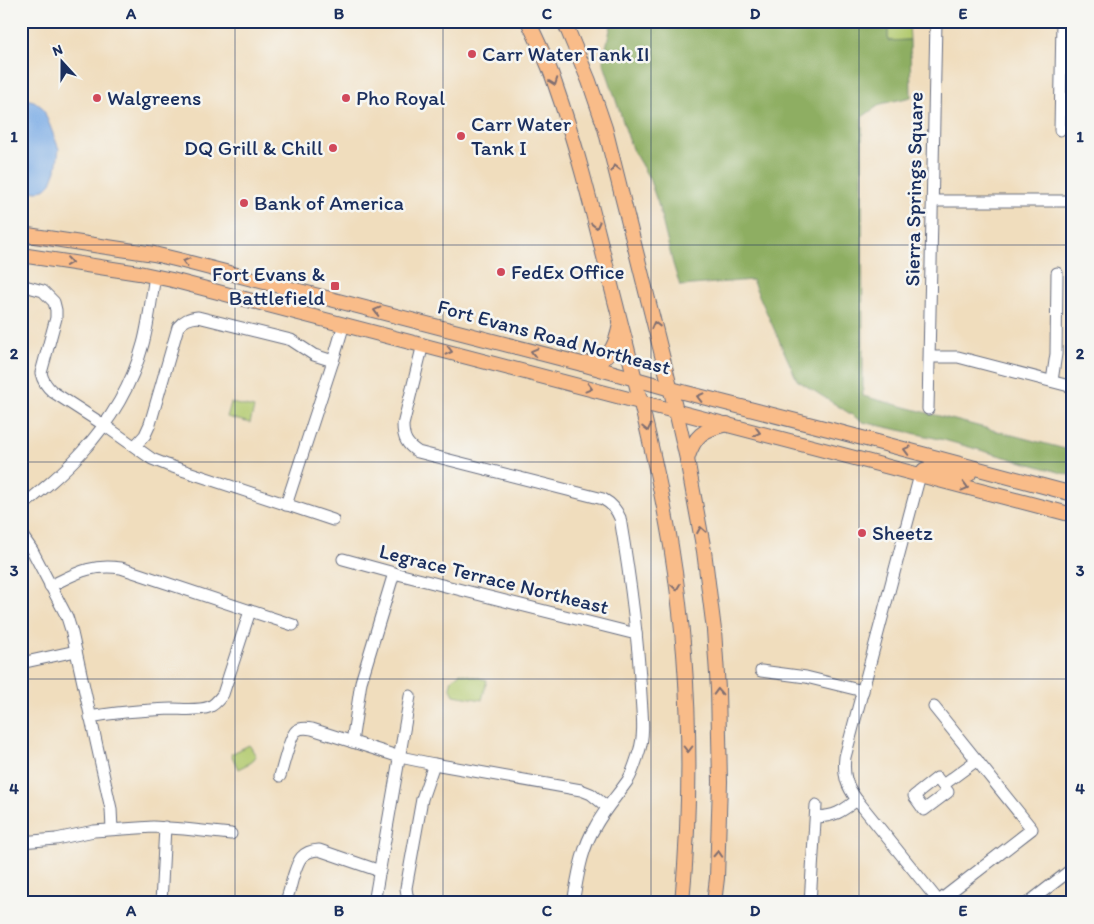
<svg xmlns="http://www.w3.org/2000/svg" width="1094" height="924" font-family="Itim,sans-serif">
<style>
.green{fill:#b3ca6f;stroke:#677c66}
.forest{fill:#8eae62;stroke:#546e60}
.water{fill:#7aabe5;stroke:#4a6da2}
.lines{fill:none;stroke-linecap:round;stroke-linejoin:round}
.minor-casing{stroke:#666c7f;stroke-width:13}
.major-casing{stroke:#666c7f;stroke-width:16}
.minor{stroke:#fff;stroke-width:11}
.major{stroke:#f9bc89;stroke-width:14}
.oneway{stroke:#7f6e71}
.grid{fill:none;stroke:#1b2f5e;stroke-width:1;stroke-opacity:0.55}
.poi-dot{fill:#d1495b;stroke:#f6f6f2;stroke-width:2}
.labels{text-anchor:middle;stroke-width:5;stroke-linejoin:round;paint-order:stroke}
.poi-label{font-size:21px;fill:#1b2f5e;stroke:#f6f6f2;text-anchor:start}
.street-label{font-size:21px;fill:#1b2f5e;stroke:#f6f6f2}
.neatline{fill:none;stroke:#1b2f5e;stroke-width:2}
.grid-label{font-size:16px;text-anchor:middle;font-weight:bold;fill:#1b2f5e}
</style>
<rect width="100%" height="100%" fill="#f6f6f2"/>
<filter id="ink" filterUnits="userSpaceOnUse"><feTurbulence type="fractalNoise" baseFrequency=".02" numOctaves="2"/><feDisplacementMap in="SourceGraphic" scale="10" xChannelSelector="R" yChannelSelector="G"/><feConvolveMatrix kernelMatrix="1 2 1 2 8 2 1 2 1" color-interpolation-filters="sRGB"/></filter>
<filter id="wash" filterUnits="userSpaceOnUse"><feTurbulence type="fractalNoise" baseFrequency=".0096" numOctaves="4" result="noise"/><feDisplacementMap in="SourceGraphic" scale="20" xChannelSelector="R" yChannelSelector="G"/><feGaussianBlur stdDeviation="1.12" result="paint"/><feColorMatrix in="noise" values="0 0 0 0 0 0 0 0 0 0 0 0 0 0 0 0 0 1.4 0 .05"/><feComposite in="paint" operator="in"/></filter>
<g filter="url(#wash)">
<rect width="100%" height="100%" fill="#f0ddbd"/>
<g class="green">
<polygon points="909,22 910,40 888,41 888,27 892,23"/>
<polygon points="231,403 254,408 250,423 227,417"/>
<polygon points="460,673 487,680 482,700 454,695 450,687 452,679"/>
<polygon points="249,745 250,746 256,756 252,762 238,769 231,754"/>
</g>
<polygon class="forest" points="612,21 909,21 892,23 888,27 888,41 910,40 911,97 881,104 862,117 863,396 1073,451 1073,476 944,440 863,422 797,380 752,280 680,286 673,264 658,204 649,178 632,149 603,61"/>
<polygon class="water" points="21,98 34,101 43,108 59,149 56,170 51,183 46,188 37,192 21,190"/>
</g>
<g filter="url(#ink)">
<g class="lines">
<defs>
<g id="minor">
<polyline points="1060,130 1062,21"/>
<polyline points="933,201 1067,201 1073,200"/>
<path d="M21,285L43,291L54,302L56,310V318L41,373C43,382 47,387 53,392L104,425L152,459L167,465L333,520"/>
<path d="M423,344L403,425C403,438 407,445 418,452L603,499C612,504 616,509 620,518C630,577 638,636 641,695C642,714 645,734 639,752C636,761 633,772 628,780C617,796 604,810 595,827C581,850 578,876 573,903"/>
<polyline points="930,357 958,357 1073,387"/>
<polyline points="1052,381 1056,354 1057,273"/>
<polyline points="928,409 936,21"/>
<path d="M135,446L145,435L150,424L178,327C184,320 189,318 198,317L291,340L314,355L333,361"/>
<path d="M920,475L845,757C843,775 846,785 857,800L940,903"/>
<polyline points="286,505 333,361 344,324"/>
<path d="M21,507C42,490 63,473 81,453C110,422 132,385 143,344C149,322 151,299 155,276"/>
<polyline points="21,534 32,550 67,617 72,633 111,809 112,829"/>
<polyline points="343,559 394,573 636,634"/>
<path d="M50,586C77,573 90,564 121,568L293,625"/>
<polyline points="21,663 76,651"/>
<polyline points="761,671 806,677 863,691"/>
<polyline points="934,707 1032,829 939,901"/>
<path d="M90,717C117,712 144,710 171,709C182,709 199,711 209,707C216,704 219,699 223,694L250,611"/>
<polyline points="352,742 361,682 394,573"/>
<path d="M280,776C283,767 290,736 296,731C301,727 307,728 312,729L400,757L434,764L581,790L591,794L607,807"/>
<polygon points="937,778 948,792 924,810 914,796"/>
<polyline points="943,785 977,760"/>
<path d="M816,817C836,816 841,812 857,800"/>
<polyline points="21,842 56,839 94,831 153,827 184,829 231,834"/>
<path d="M286,901C289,893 291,885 293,877C298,862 300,851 319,850L380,871"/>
<polyline points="161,903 165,827"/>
<polyline points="374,903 410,696"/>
<polyline points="411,903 407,895 406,888 422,799 434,764"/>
<polyline points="810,903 816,805"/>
<polyline points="1028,903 1072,869"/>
</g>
<g id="major">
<path d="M528,21C538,42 548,62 555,84C578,149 594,217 611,285C633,371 656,457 671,546C690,663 693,784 682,903"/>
<polyline points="564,21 589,81 605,128 676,411 687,459 704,551 714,630 718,689 720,782 717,878 714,903"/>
<polyline points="21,234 154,254 179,260 582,364 671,389 832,430 1073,494"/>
<path d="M21,255L139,273L172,280C473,357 773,436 1073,515"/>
<path d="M582,364C590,363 600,362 605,357C615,349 618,335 620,324"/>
<path d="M687,459C695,435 702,430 727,424"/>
<polyline points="920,475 924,470 931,468 969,474"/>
</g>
</defs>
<use href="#minor" class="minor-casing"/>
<use href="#major" class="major-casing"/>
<use href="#minor" class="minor"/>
<use href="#major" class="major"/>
</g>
<defs><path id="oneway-chevron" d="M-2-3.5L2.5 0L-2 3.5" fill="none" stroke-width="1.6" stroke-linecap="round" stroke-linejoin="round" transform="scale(1.25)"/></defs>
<g class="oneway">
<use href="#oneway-chevron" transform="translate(554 82) rotate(70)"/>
<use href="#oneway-chevron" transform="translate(615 168) rotate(-104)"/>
<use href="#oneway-chevron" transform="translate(596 225) rotate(76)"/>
<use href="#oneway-chevron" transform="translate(69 262) rotate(8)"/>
<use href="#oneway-chevron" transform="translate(186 262) rotate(-166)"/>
<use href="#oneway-chevron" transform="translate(377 311) rotate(-165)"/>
<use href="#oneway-chevron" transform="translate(655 325) rotate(-104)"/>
<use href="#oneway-chevron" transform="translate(449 351) rotate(14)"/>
<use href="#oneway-chevron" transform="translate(534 352) rotate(-165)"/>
<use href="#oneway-chevron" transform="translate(589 388) rotate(15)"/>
<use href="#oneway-chevron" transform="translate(700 397) rotate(-166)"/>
<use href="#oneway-chevron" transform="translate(647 428) rotate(77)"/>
<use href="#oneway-chevron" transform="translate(757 432) rotate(15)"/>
<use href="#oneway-chevron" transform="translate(907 450) rotate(-165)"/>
<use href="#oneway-chevron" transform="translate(965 487) rotate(15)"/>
<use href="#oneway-chevron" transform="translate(701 530) rotate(-100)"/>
<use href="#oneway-chevron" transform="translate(676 587) rotate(83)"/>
<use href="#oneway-chevron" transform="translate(718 692) rotate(-92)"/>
<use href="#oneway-chevron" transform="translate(688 749) rotate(90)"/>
<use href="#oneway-chevron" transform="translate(718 854) rotate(-87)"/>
</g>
</g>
<path class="grid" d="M235,21V903M443,21V903M651,21V903M859,21V903M21,245H1073M21,462H1073M21,679H1073"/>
<g class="poi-dot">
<circle cx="472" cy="54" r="5"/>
<circle cx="97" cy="98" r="5"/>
<circle cx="346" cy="98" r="5"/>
<circle cx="461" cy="136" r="5"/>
<circle cx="333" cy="148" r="5"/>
<circle cx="244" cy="203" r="5"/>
<circle cx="501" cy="272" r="5"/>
<rect x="330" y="281" width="10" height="10" rx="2.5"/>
<circle cx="862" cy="533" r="5"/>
</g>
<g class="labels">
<g class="poi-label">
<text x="482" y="61">Carr Water Tank II</text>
<text x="107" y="105">Walgreens</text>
<text x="356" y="105">Pho Royal</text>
<text x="471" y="131">Carr Water<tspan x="471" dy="24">Tank I</tspan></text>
<text x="323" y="155" text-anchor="end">DQ Grill &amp; Chill</text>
<text x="254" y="210">Bank of America</text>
<text x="511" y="279">FedEx Office</text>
<text x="325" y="281" text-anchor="end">Fort Evans &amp;<tspan x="325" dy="24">Battlefield</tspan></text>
<text x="872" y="540">Sheetz</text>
</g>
<g class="street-label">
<text transform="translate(914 189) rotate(-89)" y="7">Sierra Springs Square</text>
<text transform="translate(554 337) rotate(15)" y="7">Fort Evans Road Northeast</text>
<text transform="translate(494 579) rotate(14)" y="7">Legrace Terrace Northeast</text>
</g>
</g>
<rect width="1094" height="924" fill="none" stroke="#f6f6f2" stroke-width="55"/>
<g transform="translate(62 62) rotate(339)" stroke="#f6f6f2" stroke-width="4" paint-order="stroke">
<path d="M0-4L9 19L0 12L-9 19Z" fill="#1b2f5e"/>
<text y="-8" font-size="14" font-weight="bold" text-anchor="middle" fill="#1b2f5e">N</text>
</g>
<rect x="28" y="28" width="1038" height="868" class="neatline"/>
<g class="grid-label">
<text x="131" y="19">A</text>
<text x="339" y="19">B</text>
<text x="547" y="19">C</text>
<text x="755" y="19">D</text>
<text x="963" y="19">E</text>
<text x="14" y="142">1</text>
<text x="1080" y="142">1</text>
<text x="14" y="359">2</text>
<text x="1080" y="359">2</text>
<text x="14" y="576">3</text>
<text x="1080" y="576">3</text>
<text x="14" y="794">4</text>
<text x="1080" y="794">4</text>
<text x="131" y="916">A</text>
<text x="339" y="916">B</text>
<text x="547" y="916">C</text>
<text x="755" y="916">D</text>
<text x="963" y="916">E</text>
</g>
</svg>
